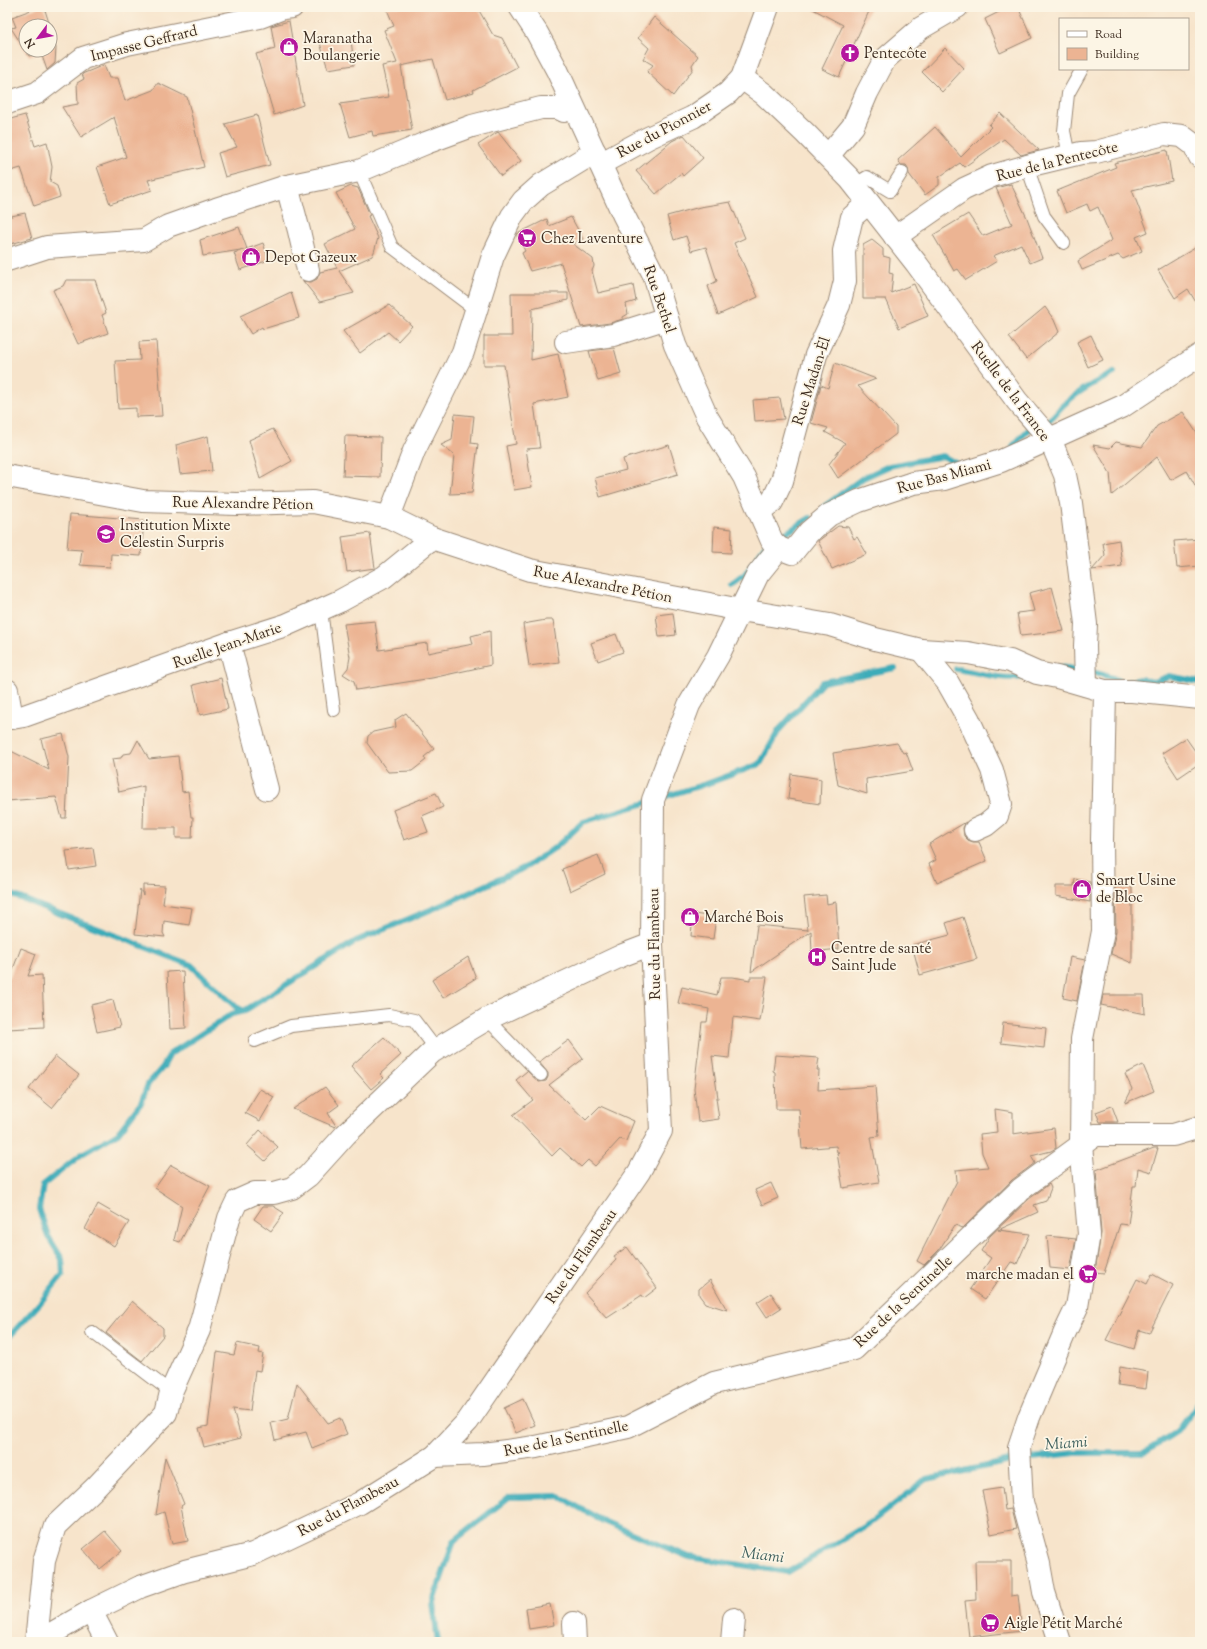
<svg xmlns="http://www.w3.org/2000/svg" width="1207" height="1649" font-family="'Sorts Mill Goudy',serif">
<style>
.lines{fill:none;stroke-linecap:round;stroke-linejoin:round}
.stream{stroke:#3cacb9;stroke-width:6}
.building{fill:#ecb493}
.service-casing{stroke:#998774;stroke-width:14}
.minor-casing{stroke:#998774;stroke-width:24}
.tertiary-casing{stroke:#998774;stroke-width:24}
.service{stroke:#fff;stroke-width:12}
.minor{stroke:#fff;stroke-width:22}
.tertiary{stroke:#fff;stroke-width:22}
.labels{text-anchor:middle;stroke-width:3.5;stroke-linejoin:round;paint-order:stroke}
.poi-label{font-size:15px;fill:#3b2a1e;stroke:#fcf5e5;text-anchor:start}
.street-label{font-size:15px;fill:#3b2a1e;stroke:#fcf5e5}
.water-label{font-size:16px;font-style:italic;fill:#3b5e5c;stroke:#fcf5e5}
</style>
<rect width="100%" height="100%" fill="#fcf5e5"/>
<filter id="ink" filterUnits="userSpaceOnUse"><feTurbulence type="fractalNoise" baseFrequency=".025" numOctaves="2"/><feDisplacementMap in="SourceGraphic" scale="8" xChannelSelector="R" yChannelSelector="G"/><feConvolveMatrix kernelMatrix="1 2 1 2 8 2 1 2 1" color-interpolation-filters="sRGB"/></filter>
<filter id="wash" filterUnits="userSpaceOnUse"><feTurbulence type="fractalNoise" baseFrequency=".012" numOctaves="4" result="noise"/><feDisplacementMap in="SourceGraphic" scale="16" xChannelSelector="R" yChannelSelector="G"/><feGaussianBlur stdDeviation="0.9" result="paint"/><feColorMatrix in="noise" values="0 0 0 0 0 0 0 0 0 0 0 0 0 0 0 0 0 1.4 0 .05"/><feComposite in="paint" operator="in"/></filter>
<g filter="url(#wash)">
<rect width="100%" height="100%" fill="#f7e4cb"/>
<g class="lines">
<g class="stream">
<path d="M1043,424C1054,419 1058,408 1068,401C1082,389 1098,381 1114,373"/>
<polyline points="1013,446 1028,430 1034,427"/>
<polyline points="825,506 863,478 889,466 943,456 959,465 963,465"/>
<polyline points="732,585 745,575 765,546 810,518"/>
<path d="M1058,667C1080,670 1104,672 1123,683L1140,679L1153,682L1169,676L1200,682"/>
<path d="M956,669C979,672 1005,682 1028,676"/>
<polyline points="660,798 709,783 760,764 779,730 823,682 895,668"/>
<polyline points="7,893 191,965 236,1007 244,1011"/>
<polyline points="7,1339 40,1303 63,1274 62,1259 48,1236 39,1209 43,1185 82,1154 118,1133 141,1103 148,1084 163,1067 170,1054 232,1014 244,1011 356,941 449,902 526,867 556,847 583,822 649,802"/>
<polyline points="438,1642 433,1602 454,1541 509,1497 558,1496 603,1521 689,1557 788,1572 870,1523 927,1479 1015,1460 1075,1453 1143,1453 1179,1430 1200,1400"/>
</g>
</g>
<g id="blocks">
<g class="building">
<polygon points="39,7 44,7 50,26 26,26 26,50 50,50 50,27 56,48 55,63 47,70 41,53 29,56 11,28 16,27 12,17"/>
<polygon points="386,7 477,7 493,35 502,38 517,67 473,90 474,92 445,100 433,59 401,66 412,130 373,136 372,131 350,137 340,104 389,97 382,66 397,63 384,30 394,26"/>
<polygon points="809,7 871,7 839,77 822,69 843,25"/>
<polygon points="1004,7 1018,7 1032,38 1000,53 985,19 1003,10"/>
<polygon points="654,17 698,56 692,65 693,69 673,96 647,72 653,65 643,59 649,48 638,38"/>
<polygon points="289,21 303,105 274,115 256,54 275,49 271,26"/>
<polygon points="351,40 354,65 328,69 320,43"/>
<polygon points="945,48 964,68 942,92 922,72"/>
<polygon points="104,65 109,78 118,78 125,101 153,90 158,83 187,97 204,167 148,180 152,190 110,204 97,167 126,157 114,117 81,137 62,107 78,104 77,83 84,79 82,74"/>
<polygon points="1000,113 1039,150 1021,155 1004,139 964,167 960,163 939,177 939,185 925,195 909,174 908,168 906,165 901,165 898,160 935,127 961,157 991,127 989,125"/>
<polygon points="25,115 35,146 47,142 52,167 50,182 57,186 60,197 34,206 21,168 7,172 7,120"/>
<polygon points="257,115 270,165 225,177 218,153 237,147 225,124"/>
<polygon points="498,132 521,161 501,176 478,145"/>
<polygon points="684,135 703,158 683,176 681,173 656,194 636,171 672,141"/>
<polygon points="1167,150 1172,181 1132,190 1148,232 1136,237 1142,251 1123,259 1118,255 1082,270 1078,261 1112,240 1098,207 1090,211 1087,204 1066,213 1057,191 1116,167 1114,163"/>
<polygon points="1011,184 1027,218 1042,258 1030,263 1021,244 993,256 997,261 966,280 958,269 954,271 933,235 968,214 983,236 1012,224 996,188"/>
<polygon points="351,186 358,188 370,215 368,216 378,238 374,252 372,256 339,271 354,293 320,302 303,281 311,282 317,279 320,272 337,268 325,244 355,229 336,193"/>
<polygon points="730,202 745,238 734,243 758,297 718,315 708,286 717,281 706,247 691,251 686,236 674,240 667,216 700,207"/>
<polygon points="25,213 32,238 7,245 7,217"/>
<polygon points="571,217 583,239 573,244 593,259 594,266 592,271 598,293 633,285 636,301 626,304 628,314 623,317 623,319 610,323 581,327 561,263 530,271 522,253 525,251 517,235 517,234 547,219 549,226"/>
<polygon points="239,227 247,249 263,243 269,260 240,270 234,253 247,249 203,256 200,240"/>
<polygon points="872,240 883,249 883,256 890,258 889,273 893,274 891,293 914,284 928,316 899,328 886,299 863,299 863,245"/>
<polygon points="1200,245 1200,309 1188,289 1175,298 1158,270"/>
<polygon points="66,280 95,280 106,313 102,315 108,333 78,344 53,290 63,286"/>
<polygon points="291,292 299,318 263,329 262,327 251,334 240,316"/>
<polygon points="511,293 568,293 568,300 532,309 531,360 558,354 568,397 534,404 540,448 526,449 532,487 514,490 506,446 516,444 504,365 484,365 484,336 512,336"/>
<polygon points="389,305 412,326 398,341 388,332 360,353 343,331"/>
<polygon points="1045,307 1054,320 1059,332 1026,359 1009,337"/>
<polygon points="1091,335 1103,360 1088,367 1077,342"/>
<polygon points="156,341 162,416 136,417 136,408 118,409 115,361 140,360 139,342"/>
<polygon points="614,348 621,374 598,381 589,351"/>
<polygon points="835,363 876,379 858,386 896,427 896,434 838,478 829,464 845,443 825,432 828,428 811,423 821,385 828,388"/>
<polygon points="780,398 784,419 755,421 753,400"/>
<polygon points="1183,412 1200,438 1200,494 1187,471 1171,480 1157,457 1112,495 1110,473 1093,445 1110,448 1116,442 1142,447 1157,426"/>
<polygon points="455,414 474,416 471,443 478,444 472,493 450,494 454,455 441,445 452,440"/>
<polygon points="273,429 292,461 260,479 249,440"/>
<polygon points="208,436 212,471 180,474 176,445"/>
<polygon points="345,436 381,437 380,477 343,476"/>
<polygon points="669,445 678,474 600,497 595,478 626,470 623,459"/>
<polygon points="70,514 144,520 141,556 111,554 110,567 80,565 82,550 67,549"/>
<polygon points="838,526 848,527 854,539 857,537 867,554 832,569 818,541"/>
<polygon points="714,527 732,529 731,553 713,552"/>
<polygon points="370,533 375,568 347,572 342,537"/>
<polygon points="1200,539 1200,566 1177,568 1174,541"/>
<polygon points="1119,540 1122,566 1092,570 1105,555 1103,543"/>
<polygon points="1052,587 1064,631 1021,636 1017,613 1034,611 1029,593"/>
<polygon points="673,613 676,635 659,637 656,615"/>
<polygon points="546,620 553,620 559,662 529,666 523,624"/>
<polygon points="375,621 379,650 427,643 428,653 473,644 471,636 490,631 491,665 432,678 356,690 354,681 343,674 348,668 350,657 344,624"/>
<polygon points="616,634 623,652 598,661 591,643"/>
<polygon points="221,678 228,709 200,715 193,685"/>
<polygon points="406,713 434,749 424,757 426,760 412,771 388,772 367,743 368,736 373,732 396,727 395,720"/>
<polygon points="63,734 69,757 66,818 62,818 56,797 7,801 7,749 49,770 41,739"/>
<polygon points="1186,738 1200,758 1200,763 1178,778 1162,753"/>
<polygon points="138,740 149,759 178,756 182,792 188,791 191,817 193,817 192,838 176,838 176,828 143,828 144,786 119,792 112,759 121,758 123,754 131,753"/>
<polygon points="897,743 903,753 906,752 913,771 866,779 867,794 838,785 833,753"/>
<polygon points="791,774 821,779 820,804 788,799"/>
<polygon points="436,793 443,807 422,816 428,832 404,840 393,810"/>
<polygon points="966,822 963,828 964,836 968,840 973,842 979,842 987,861 937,883 929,864 936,860 929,844"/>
<polygon points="93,848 96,866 69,870 66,851"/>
<polygon points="598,855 605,874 570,891 562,869"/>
<polygon points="1075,879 1090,882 1090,902 1056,896 1056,886 1074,886"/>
<polygon points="143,885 165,886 163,904 192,908 189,925 164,921 163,933 165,937 135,934 140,889 143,895"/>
<polygon points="1115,887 1132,887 1132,963 1111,954 1116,931"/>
<polygon points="826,895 827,904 836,902 839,949 812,952 811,931 751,972 757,925 808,930 804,897"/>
<polygon points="693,914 716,917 713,939 691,936"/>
<polygon points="963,917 977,959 920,975 912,945 950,935 946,923"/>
<polygon points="21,948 36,954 28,976 42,975 44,1027 8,1029 7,977 10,977"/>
<polygon points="468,957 476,978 443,998 432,980"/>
<polygon points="1070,957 1085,960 1077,1001 1063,998"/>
<polygon points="183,971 186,1028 170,1029 167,972"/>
<polygon points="721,977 733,977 750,980 750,977 767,977 760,1021 733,1017 729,1058 712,1056 718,1098 716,1098 719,1119 698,1122 694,1089 702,1022 707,1022 709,1009 678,1003 682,987 717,995"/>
<polygon points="1103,995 1144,995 1145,1014 1101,1005"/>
<polygon points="113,1000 120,1027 97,1032 91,1005"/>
<polygon points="1003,1023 1046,1028 1044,1048 1001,1043"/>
<polygon points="384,1037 401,1055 380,1074 384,1078 371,1089 351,1066"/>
<polygon points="569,1040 583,1059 549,1085 586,1120 600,1106 634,1121 626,1141 620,1139 595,1166 588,1160 581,1167 560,1148 552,1156 513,1115 533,1100 516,1080 527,1071 539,1082 546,1081 548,1077 548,1073 539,1062"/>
<polygon points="775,1055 819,1058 817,1070 819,1070 818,1090 875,1086 879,1136 871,1137 879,1182 843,1188 837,1153 839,1152 837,1152 836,1146 802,1149 799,1109 776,1109 775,1072 773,1071"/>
<polygon points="55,1056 79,1075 52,1108 29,1089"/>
<polygon points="1143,1065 1154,1091 1125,1103 1132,1089 1125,1074"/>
<polygon points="325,1087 339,1105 328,1113 336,1126 335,1127 293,1109"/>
<polygon points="260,1089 274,1097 260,1121 245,1113"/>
<polygon points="1112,1106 1118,1122 1100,1122 1096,1112"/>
<polygon points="995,1109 1013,1112 1013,1134 1054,1128 1056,1148 1051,1151 1031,1156 1035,1163 1012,1180 963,1228 955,1225 939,1250 924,1265 917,1261 957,1181 956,1170 988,1167 982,1153 980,1134 997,1132"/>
<polygon points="260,1130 278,1147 265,1161 247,1145"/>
<polygon points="1154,1148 1158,1148 1151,1172 1138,1168 1136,1186 1133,1186 1128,1225 1120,1224 1104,1273 1095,1272 1101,1233 1096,1170"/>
<polygon points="171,1165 210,1186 180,1242 174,1240 182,1206 155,1188"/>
<polygon points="771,1183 778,1198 762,1205 755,1190"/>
<polygon points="1049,1184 1051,1188 1046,1201 1034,1205 1038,1212 998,1230 1030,1234 1017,1264 1011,1262 985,1299 970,1289 991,1258 981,1251 990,1236 1029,1199"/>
<polygon points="98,1204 129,1222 114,1246 85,1229"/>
<polygon points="263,1206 273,1206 284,1213 271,1231 254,1219"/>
<polygon points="1047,1236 1076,1239 1070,1270 1050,1268"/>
<polygon points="627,1247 657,1288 644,1298 642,1295 607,1318 585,1293 616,1260 614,1256"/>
<polygon points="1152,1274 1173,1285 1149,1333 1139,1330 1134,1349 1106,1340 1137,1279 1147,1284"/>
<polygon points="710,1280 727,1310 705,1303 699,1295 699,1289"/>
<polygon points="771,1293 781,1308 767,1317 757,1302"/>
<polygon points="132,1301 163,1328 163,1336 142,1361 106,1333"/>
<polygon points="237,1343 260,1348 259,1353 263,1354 260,1371 255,1370 250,1411 233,1409 241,1438 204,1447 199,1428 208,1426 217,1352 234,1355"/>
<polygon points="1120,1367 1148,1372 1146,1389 1118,1385"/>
<polygon points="297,1383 328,1423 340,1418 347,1434 312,1448 306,1432 275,1440 271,1423 288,1419"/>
<polygon points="523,1399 535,1425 516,1433 504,1408"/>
<polygon points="165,1457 184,1504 181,1506 188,1541 172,1544 164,1512 156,1515"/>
<polygon points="1002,1488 1005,1510 1011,1509 1016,1529 991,1534 982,1491"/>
<polygon points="105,1531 122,1551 100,1569 83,1549"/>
<polygon points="975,1561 1011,1561 1011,1596 1018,1595 1022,1631 969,1637 965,1601 976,1600"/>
<polygon points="550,1604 554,1625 529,1629 526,1608"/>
</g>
</g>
</g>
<g filter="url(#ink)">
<use href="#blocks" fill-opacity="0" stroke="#998774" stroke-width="1"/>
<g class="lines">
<defs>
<g id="service">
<polyline points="1069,156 1064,131 1068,94 1082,69"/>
<polyline points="1027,166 1044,216 1064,243"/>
<polyline points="359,171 392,247 477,311"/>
<polyline points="854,185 867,177 890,191 902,172"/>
<polyline points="321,610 334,710"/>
<polyline points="487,1019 541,1075"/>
<polyline points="255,1041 291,1026 389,1015 414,1020 436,1049"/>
<polyline points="92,1332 171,1392"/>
</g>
<g id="minor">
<polyline points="520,7 537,33 557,70 623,214 654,275 675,345 707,417 744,477 772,541 779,548"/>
<polyline points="742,78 764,94 805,133 850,179 916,263 1017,401 1050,439 1065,475 1071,503 1086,624 1085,646 1086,685"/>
<polyline points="7,103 37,93 83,58 127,44 260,17 283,8 292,7"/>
<polyline points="828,156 853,126 867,93 885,59 921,28 957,7"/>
<polyline points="600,164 648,138 693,117 728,93 742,78 768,7"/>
<polyline points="287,186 299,231 308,270"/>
<polyline points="895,237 964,189 992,176 1027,166 1081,153 1096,152 1164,134 1182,136 1194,145 1200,157"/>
<polyline points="7,260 47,247 144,240 168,226 216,209 287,186 359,171 426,143 472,126 541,108 558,108 564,111 573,107"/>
<polyline points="566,342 613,335 667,318"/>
<polyline points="759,511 772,502 782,481 816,355 839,305 845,281 844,251 852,217 868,203"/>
<polyline points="389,517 414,451 463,352 493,256 512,216 523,201 541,185 595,152"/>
<polyline points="779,548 792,553 809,532 829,515 859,501 913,483 944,479 1001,461 1123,406 1200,355"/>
<polyline points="229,643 267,789"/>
<polyline points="921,650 948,683 969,720 992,770 1001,804 997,816 986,825 975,830"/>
<polyline points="7,690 12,718"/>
<polyline points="7,716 12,718 24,716 229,643 286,625 340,601 384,577 432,538"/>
<polyline points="435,1456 483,1454 536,1447 628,1427 714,1383 854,1349 1021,1189 1095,1135 1173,1135 1200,1127"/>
<polyline points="91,1611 107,1642"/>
<polyline points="574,1623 575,1642"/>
<polyline points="36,1642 44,1561 55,1526 95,1488 166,1413 171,1392 199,1330 229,1218 237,1201 255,1193 274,1193 292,1188 308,1176 346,1134 432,1052 487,1019 623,955 652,944"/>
<polyline points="37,1642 91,1611 140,1587 185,1571 253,1554 360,1503 435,1456 468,1421 639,1172 661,1131 652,944 653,800 689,705 718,656 758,574 779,548"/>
<polyline points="732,1642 734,1619"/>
<polyline points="1060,1642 1044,1592 1039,1564 1022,1502 1019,1447 1029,1417 1065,1332 1077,1307 1089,1234 1081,1145 1082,1039 1103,931 1102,840 1105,691"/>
</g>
<polyline id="tertiary" points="7,476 143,501 237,504 313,502 389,517 432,538 530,570 741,610 830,625 875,639 921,650 968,653 1010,661 1037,673 1057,677 1105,691 1132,691 1200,698"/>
</defs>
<use href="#service" class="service-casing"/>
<use href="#minor" class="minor-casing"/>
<use href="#tertiary" class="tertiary-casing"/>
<use href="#service" class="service"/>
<use href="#minor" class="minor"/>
<use href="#tertiary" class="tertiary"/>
</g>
</g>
<defs>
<symbol id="shop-disc" viewBox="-11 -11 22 22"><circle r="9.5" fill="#b5179e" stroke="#fcf5e5"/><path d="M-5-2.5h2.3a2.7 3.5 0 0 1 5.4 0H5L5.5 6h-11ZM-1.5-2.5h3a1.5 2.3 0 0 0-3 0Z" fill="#fff"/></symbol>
<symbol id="church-disc" viewBox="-11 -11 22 22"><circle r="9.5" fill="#b5179e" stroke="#fcf5e5"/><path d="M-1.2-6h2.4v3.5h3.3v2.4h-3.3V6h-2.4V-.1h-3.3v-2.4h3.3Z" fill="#fff"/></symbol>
<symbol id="supermarket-disc" viewBox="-11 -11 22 22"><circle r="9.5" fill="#b5179e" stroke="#fcf5e5"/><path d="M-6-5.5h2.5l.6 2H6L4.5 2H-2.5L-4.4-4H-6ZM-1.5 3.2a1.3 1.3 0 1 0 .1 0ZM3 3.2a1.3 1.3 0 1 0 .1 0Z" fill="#fff"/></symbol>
<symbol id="school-disc" viewBox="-11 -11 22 22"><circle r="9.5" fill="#b5179e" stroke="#fcf5e5"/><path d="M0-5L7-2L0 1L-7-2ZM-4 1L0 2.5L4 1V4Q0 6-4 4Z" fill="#fff"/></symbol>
<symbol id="hospital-disc" viewBox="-11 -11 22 22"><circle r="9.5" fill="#b5179e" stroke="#fcf5e5"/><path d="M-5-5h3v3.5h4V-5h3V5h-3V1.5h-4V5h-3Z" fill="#fff"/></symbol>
</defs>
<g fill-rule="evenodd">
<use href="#shop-disc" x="278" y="36" width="22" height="22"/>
<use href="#church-disc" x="839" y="42" width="22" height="22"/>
<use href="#supermarket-disc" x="516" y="227" width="22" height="22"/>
<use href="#shop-disc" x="240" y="246" width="22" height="22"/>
<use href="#school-disc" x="95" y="523" width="22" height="22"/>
<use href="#shop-disc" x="1071" y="878" width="22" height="22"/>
<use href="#shop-disc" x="679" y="906" width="22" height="22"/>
<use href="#hospital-disc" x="806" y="946" width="22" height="22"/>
<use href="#supermarket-disc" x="1077" y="1263" width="22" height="22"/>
<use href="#supermarket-disc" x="979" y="1612" width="22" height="22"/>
</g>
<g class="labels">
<g class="poi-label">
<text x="303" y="43">Maranatha<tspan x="303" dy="17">Boulangerie</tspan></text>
<text x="864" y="58">Pentecôte</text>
<text x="541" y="243">Chez Laventure</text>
<text x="265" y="262">Depot Gazeux</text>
<text x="120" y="530">Institution Mixte<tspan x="120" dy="17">Célestin Surpris</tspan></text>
<text x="1096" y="885">Smart Usine<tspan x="1096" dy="17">de Bloc</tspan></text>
<text x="704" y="922">Marché Bois</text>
<text x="831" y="953">Centre de santé<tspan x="831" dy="17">Saint Jude</tspan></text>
<text x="1074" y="1279" text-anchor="end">marche madan el</text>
<text x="1004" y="1628">Aigle Pétit Marché</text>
</g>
<g class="street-label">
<text transform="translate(144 43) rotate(-14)" y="5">Impasse Geffrard</text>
<text transform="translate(664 129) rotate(-28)" y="5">Rue du Pionnier</text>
<text transform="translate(1057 161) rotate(-14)" y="5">Rue de la Pentecôte</text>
<text transform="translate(660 299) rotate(71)" y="5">Rue Bethel</text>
<text transform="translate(811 381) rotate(-72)" y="5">Rue Madan-Èl</text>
<text transform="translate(1011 391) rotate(53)" y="5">Ruelle de la France</text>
<text transform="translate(944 476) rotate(-15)" y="5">Rue Bas Miami</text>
<text transform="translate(243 503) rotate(1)" y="5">Rue Alexandre Pétion</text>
<text transform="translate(603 584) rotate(11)" y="5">Rue Alexandre Pétion</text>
<text transform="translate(227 645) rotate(-19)" y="5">Ruelle Jean-Marie</text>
<text transform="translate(654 944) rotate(-91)" y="5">Rue du Flambeau</text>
<text transform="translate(581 1256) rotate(-55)" y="5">Rue du Flambeau</text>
<text transform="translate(903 1301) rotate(-43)" y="5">Rue de la Sentinelle</text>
<text transform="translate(566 1438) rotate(-12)" y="5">Rue de la Sentinelle</text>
<text transform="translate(348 1506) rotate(-28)" y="5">Rue du Flambeau</text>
</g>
<g class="water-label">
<text transform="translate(1066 1442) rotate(-4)" y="6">Miami</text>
<text transform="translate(763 1554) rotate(7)" y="6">Miami</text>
</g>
</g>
<rect width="1207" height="1649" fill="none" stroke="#fcf5e5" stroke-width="24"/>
<rect x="1059" y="18" width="130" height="52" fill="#fcf5e5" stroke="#afa495"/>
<rect x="1067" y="31" width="20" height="6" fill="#ffffff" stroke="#afa495"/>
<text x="1095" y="38" font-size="12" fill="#3b2a1e">Road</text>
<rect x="1067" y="48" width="20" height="12" fill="#ecb493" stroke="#afa495"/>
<text x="1095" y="58" font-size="12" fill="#3b2a1e">Building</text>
<g transform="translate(38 38) rotate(238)"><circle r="19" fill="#fcf5e5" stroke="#afa495"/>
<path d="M0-3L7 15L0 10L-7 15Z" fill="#b5179e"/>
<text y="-6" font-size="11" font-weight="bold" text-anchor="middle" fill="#3b2a1e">N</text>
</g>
</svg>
